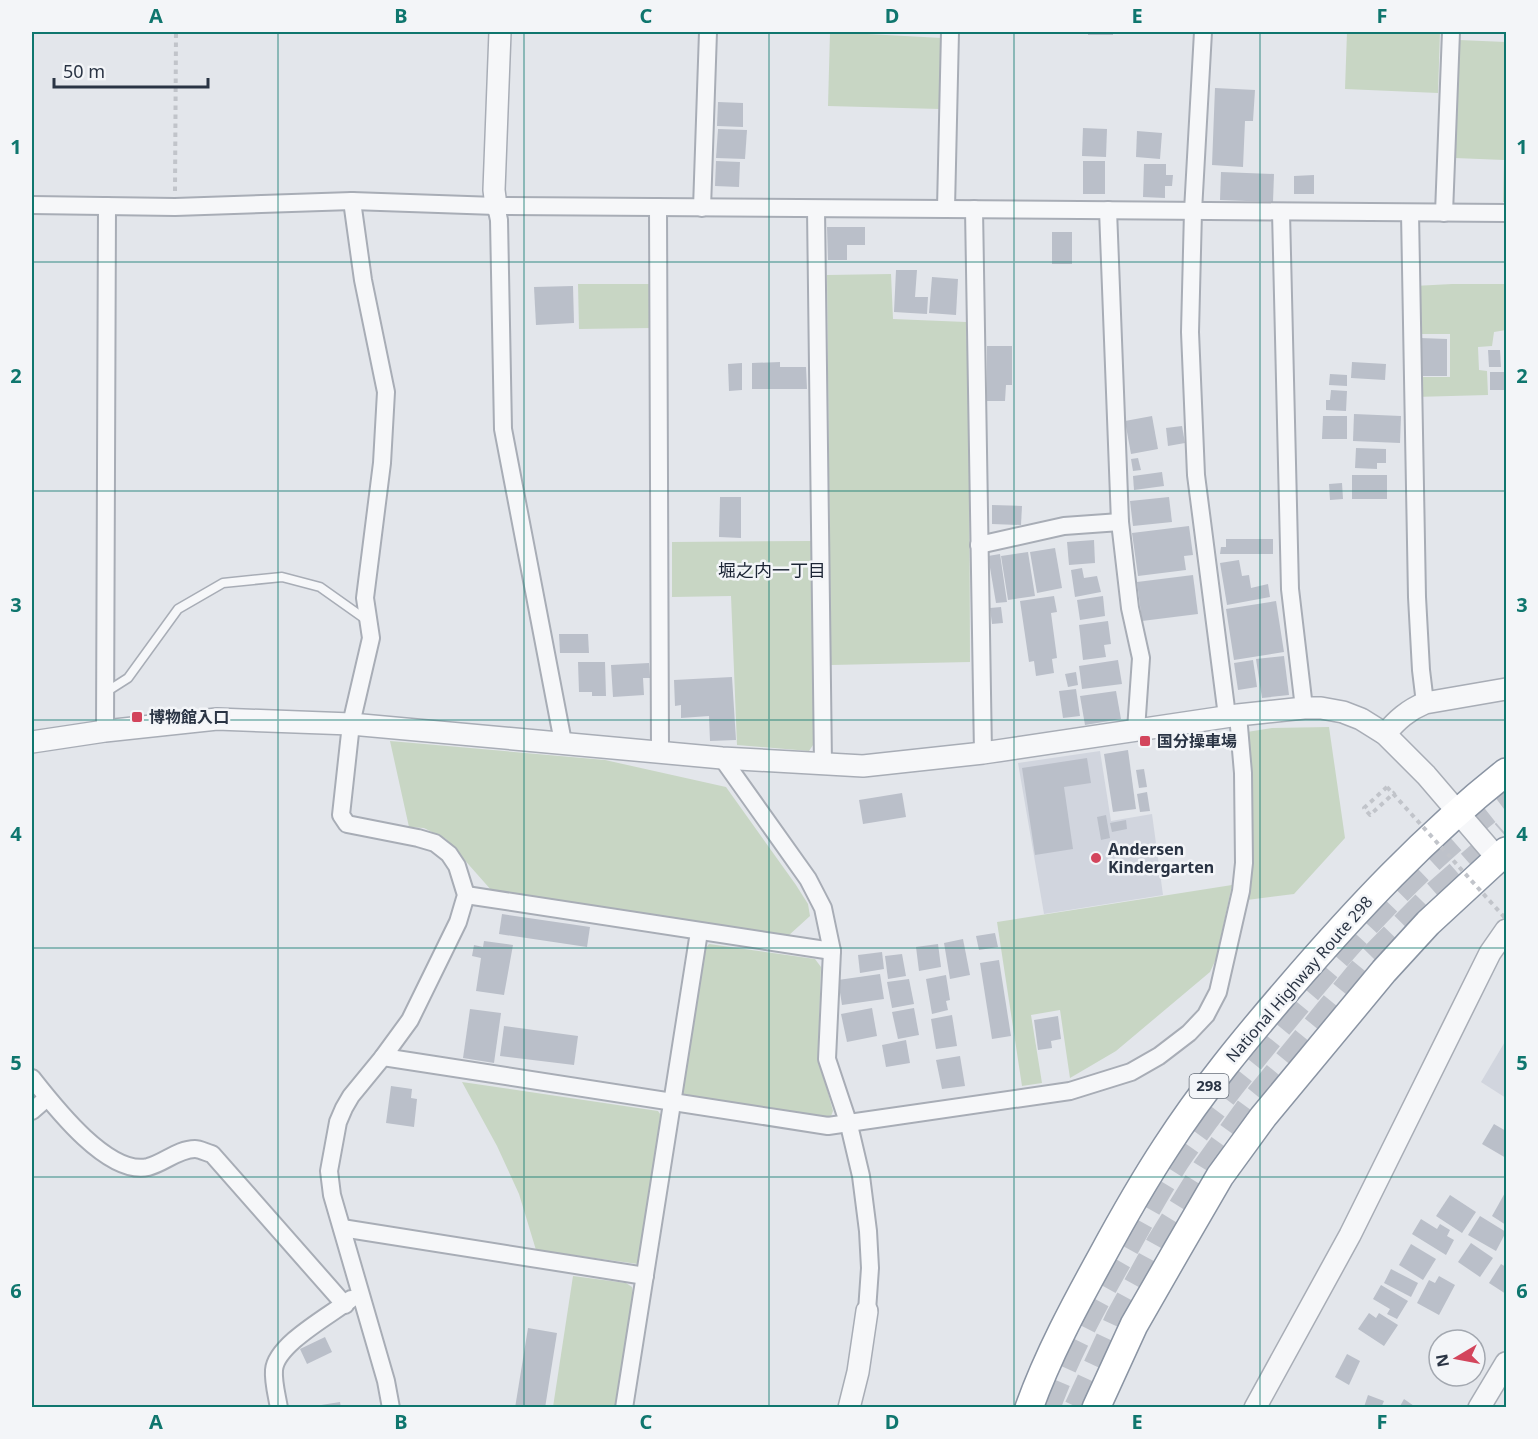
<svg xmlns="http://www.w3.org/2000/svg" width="1538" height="1439" font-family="'Noto Sans','Noto Sans JP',sans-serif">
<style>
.built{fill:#d1d5de}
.green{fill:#c8d6c4}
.building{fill:#babfc9}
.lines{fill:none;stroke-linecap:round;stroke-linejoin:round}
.motorway-tunnel{stroke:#bec2ca;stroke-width:30;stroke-dasharray:30 15;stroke-linecap:butt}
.service-casing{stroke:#a8adb6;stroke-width:11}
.minor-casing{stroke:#a8adb6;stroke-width:20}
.tertiary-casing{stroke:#a8adb6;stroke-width:24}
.trunk-casing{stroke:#8a94a3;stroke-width:30}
.path{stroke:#c1c4ca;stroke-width:4;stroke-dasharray:4.5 4.5;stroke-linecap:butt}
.service{stroke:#f6f7f9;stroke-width:8}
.minor{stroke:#f6f7f9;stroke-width:16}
.tertiary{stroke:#f6f7f9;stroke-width:21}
.trunk{stroke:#fff;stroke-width:27}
.path-bridge{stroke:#c1c4ca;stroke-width:4;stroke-dasharray:4.5 4.5;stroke-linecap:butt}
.grid{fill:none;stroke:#0f766e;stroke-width:1.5;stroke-opacity:0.55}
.poi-dot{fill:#d3455c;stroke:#f3f5f8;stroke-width:2}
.labels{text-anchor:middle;stroke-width:5;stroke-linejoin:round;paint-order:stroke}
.shield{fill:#f3f5f8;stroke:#666e7a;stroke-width:1.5}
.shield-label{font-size:15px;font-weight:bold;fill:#2a3444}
.poi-label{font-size:16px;font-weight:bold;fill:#2a3444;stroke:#f3f5f8;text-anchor:start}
.street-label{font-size:16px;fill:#2a3444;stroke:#f3f5f8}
.neighbourhood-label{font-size:18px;fill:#1c2535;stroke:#f3f5f8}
.neatline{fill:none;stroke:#0f766e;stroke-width:2}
.grid-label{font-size:20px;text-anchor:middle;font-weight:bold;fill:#0f766e}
</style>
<rect width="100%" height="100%" fill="#e3e6eb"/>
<g class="built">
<polygon points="1100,751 1111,821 1152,814 1163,895 1044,914 1018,763"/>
<polygon points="1506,1040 1506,1098 1481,1082"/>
</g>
<g class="green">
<polygon points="830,32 942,38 940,109 828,106"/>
<polygon points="1347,32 1440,32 1438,93 1345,89"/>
<polygon points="1459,40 1506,42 1506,202 1503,202 1504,160 1455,158"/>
<polygon points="891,274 893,319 966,322 969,398 970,662 831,665 827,275"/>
<polygon points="578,284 649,284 651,328 579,329"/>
<polygon points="1452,284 1506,284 1506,330 1494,332 1492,346 1478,347 1479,370 1487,371 1488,395 1414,397 1414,377 1450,377 1450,334 1414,334 1414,286"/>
<polygon points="811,541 815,742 809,751 737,745 731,596 672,597 672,542"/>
<path d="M1329,727L1345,838L1294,894L1247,900C1255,844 1251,788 1247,732L1272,728Z"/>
<polygon points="390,741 605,760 726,787 796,885 808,904 810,916 788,936 492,891 446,839 424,828 409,827"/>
<polygon points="1232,885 1216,959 1210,972 1116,1051 1070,1078 1060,1010 1031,1015 1042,1083 1022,1086 997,922"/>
<polygon points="709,944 815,959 821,967 818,1056 833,1111 831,1116 823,1119 685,1098 682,1090 704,950"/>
<polygon points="462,1082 658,1111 663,1118 640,1261 638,1264 536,1250 519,1194 497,1146"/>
<polygon points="573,1276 626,1283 632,1287 633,1294 615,1407 553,1407"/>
</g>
<g class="building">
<rect x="1088" y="32" width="25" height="3"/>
<polygon points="1215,88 1255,90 1253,121 1245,121 1243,167 1212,165"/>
<polygon points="718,102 743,103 743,127 717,126"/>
<polygon points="1083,128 1107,129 1106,157 1082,156"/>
<polygon points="718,129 747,130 745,159 716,158"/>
<polygon points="1137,131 1162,133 1160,159 1136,157"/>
<polygon points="716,161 740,162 739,187 715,186"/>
<rect x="1083" y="161" width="22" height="33"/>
<polygon points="1144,164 1166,164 1166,175 1173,175 1172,186 1165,186 1165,198 1143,197"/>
<polygon points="1221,172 1274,174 1273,202 1220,200"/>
<polygon points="1314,175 1314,194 1294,194 1294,176"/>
<polygon points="827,227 865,227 865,245 847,245 847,260 828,260"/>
<rect x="1052" y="232" width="20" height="32"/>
<polygon points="896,270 917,270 915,297 928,297 927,314 894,312"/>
<polygon points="932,277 958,279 956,315 929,313"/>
<polygon points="573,286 574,323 536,325 534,287"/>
<polygon points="1420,338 1447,339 1447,376 1420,376"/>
<polygon points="987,346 1012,346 1012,385 1006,385 1005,401 987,401"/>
<polygon points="1488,350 1500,350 1501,367 1489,367"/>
<polygon points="780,362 780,367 806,367 807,389 752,389 752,363"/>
<polygon points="1352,362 1386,364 1385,380 1351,378"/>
<polygon points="742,363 742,390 729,391 728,364"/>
<rect x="1490" y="372" width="16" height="18"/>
<polygon points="1330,374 1347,375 1347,386 1329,385"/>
<polygon points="1331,390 1347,391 1346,411 1326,410 1326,400 1330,400"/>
<polygon points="1354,414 1401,416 1400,443 1353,441"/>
<polygon points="1152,416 1158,449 1131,454 1125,421"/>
<polygon points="1323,416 1347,416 1347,439 1322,439"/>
<polygon points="1182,426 1185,443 1168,446 1166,428"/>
<polygon points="1356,448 1386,449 1386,463 1377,463 1377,469 1355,468"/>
<polygon points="1138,458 1141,470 1133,471 1131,459"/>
<polygon points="1162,472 1164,486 1134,490 1133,476"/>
<rect x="1352" y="475" width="35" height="24"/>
<polygon points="1342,483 1343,499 1330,500 1329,484"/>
<polygon points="720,497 741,497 741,538 719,537"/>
<polygon points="1169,497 1172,522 1133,526 1130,501"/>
<polygon points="992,505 1022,506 1021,525 992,524"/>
<polygon points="1189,526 1193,555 1184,556 1186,570 1138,576 1132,533"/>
<polygon points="1226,539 1273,539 1273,554 1220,554 1221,547 1226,547"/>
<polygon points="1094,540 1095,563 1069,565 1067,542"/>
<polygon points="1055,548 1062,588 1037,593 1030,552"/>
<polygon points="1028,552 1035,596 1008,600 1001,556"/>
<polygon points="1000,554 1007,602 996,603 988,556"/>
<polygon points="1239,560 1242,576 1249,575 1251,588 1268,584 1270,597 1227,605 1220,563"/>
<polygon points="1082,568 1084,578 1097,576 1101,592 1075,597 1071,570"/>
<polygon points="1193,575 1198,614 1142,621 1137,582"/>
<polygon points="1054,596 1057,612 1051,613 1057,658 1052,659 1054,673 1036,676 1034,661 1029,662 1020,601"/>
<polygon points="1103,596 1105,616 1080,620 1077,600"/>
<polygon points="1276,601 1284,652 1234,660 1226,609"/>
<polygon points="1001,607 1003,623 992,624 990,608"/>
<polygon points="1108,621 1111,644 1104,645 1106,657 1083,660 1079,625"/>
<polygon points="559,634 588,634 589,653 560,653"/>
<polygon points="1284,656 1289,695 1262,698 1256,659"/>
<polygon points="1118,660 1122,684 1082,689 1079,666"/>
<polygon points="1253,660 1257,687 1238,690 1234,663"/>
<polygon points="578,662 605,662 606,696 592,696 592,692 579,692"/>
<polygon points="649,663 650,678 643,678 644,695 613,697 611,665"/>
<polygon points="1076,672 1078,685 1068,687 1065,674"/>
<polygon points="732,677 736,740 710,741 709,716 681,718 681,705 675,706 674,680"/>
<polygon points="1076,689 1080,716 1063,718 1059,691"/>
<polygon points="1116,691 1121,719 1085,725 1080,696"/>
<polygon points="1128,750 1136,809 1113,812 1104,754"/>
<polygon points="1087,758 1091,783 1064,787 1073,849 1035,855 1022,768"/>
<polygon points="1144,769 1147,787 1139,788 1136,770"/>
<polygon points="1147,792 1150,811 1140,812 1137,794"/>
<polygon points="902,793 906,817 863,824 859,800"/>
<polygon points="1106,815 1110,838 1101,840 1097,817"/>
<polygon points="1126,820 1127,829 1112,832 1110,823"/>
<polygon points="502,914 590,927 587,947 499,934"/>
<polygon points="995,933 998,947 979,950 976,936"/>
<polygon points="963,939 970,975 950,979 944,943"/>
<polygon points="484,941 513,945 504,995 476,991 481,958 472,956 474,945 483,947"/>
<polygon points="938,944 941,967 919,971 916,947"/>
<polygon points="882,952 884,969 860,973 858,955"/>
<polygon points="902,954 906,976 888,979 885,956"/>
<polygon points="999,960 1011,1036 992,1039 980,963"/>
<polygon points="880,974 884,999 842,1005 838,980"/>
<polygon points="946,975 950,1000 946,1001 948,1010 932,1014 926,979"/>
<polygon points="909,979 914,1004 892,1008 887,982"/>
<polygon points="872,1008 877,1036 847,1042 841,1014"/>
<polygon points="914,1008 919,1035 898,1039 892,1012"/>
<polygon points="470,1009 501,1013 494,1063 463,1058"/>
<polygon points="952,1015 957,1046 936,1049 931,1019"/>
<polygon points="1058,1016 1061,1039 1051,1041 1052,1048 1038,1050 1034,1020"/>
<polygon points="504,1026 578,1036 574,1065 500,1056"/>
<polygon points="906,1040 910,1063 886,1067 882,1045"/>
<polygon points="960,1056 965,1086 942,1089 936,1060"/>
<polygon points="391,1086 412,1089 411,1098 417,1099 414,1127 386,1123"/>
<polygon points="1494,1124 1506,1131 1506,1158 1482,1144"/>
<polygon points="1506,1191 1506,1225 1492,1216"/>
<polygon points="1450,1195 1476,1212 1462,1233 1436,1216"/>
<polygon points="1480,1216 1506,1232 1496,1251 1468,1235"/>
<polygon points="1421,1219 1437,1229 1440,1224 1450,1230 1447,1236 1454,1240 1446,1255 1412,1234"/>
<polygon points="1471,1243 1493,1258 1480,1277 1458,1262"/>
<polygon points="1411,1244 1436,1259 1423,1280 1399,1265"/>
<polygon points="1501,1264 1506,1267 1506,1294 1489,1283"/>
<polygon points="1391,1269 1418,1283 1411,1297 1384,1283"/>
<polygon points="1439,1276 1455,1285 1439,1315 1417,1303 1429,1280 1435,1283"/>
<polygon points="1381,1285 1408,1301 1397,1319 1387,1314 1390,1309 1373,1299"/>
<polygon points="1369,1313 1376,1318 1379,1313 1398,1325 1384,1346 1358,1329"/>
<polygon points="528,1328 557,1333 545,1408 515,1408"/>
<polygon points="325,1337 332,1352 307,1364 300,1349"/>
<polygon points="1347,1354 1360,1361 1349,1385 1335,1377"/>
<polygon points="1368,1395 1384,1401 1381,1408 1364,1407"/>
<polygon points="1404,1399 1417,1408 1399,1408"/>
<polygon points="340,1402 341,1408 315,1408 315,1406"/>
</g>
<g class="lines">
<g class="motorway-tunnel">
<path d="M1045,1408C1063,1358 1089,1310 1114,1265C1136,1227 1156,1187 1181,1151C1215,1102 1253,1055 1292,1008C1357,929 1424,856 1506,795"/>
<polyline points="1079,1408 1120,1319 1162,1242 1207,1169 1251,1108 1372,960 1431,900 1506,834"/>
</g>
<defs>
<polyline id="service" points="106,692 128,678 178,609 223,583 282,577 320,587 368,621"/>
<g id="minor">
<polyline points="1203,32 1193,211 1190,332 1196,475 1227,716"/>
<polyline points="352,201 363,280 386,392 382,463 365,598 371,638 351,724 341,815 347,824 418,838 435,843 449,854 457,866 466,895 458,922 410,1020 383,1057 351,1096 344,1108 338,1122 329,1171 332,1195 386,1381 391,1408"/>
<polyline points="32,205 175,207 352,201 496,206 1506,213"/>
<polyline points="496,206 499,220 503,429 563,742"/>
<polyline points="658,207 660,752"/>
<polyline points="702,208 708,32"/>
<polyline points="946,208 950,32"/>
<polyline points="816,209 823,764"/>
<polyline points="974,209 983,753"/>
<polyline points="1108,210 1120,522 1130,608 1141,658 1136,730"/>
<polyline points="1281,212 1290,589 1304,708"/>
<polyline points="1410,213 1417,597 1421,670 1425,703"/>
<polyline points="1444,213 1451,32"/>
<polyline points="979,545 1064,526 1120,522"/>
<polyline points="105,731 107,206"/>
<polyline points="722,758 808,879 823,908 832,951 827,1059 849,1125 861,1176 868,1231 870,1268 867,1311"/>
<polyline points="466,895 832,951"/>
<polyline points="383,1057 828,1126 1070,1091 1131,1072 1159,1056 1189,1033 1206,1015 1218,992 1241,891 1244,863 1243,773 1238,715"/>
<path d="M32,1078C54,1106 108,1176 148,1167C164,1163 178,1149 195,1149C200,1149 207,1153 212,1154L345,1305"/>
<polyline points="32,1111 47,1098"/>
<polyline points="342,1228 645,1276"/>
<path d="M279,1408C277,1396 273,1382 274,1370C276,1344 331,1315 351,1299"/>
<polyline points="624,1408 699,932"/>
</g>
<g id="tertiary">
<polyline points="496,206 494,190 500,32"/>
<path d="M1385,734C1397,720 1408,710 1425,703L1506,689"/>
<polyline points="32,742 105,731 217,719 351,724 722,758 863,766 983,753 1238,715 1304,708 1321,708 1343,712 1361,719 1385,734 1426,775 1498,859"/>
<polyline points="849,1408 858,1372 867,1311"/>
<polyline points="1255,1408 1350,1235 1490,953 1506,930"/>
<polyline points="1479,1408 1506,1363"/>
</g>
<g id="trunk">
<path d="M1029,1408C1048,1355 1075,1305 1102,1256C1122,1219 1143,1182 1166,1147C1202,1091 1245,1039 1288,989C1355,911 1425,836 1506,772"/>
<polyline points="1096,1408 1134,1325 1177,1250 1220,1176 1263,1117 1384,971 1428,923 1506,851"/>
</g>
</defs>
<use href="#service" class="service-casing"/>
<use href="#minor" class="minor-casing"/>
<use href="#tertiary" class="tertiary-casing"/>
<use href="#trunk" class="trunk-casing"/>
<g class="path">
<polyline points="175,191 176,32"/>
<polyline points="1387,787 1364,808 1370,815 1395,792"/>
</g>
<use href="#service" class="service"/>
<use href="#minor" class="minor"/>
<use href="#tertiary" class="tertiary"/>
<use href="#trunk" class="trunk"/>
<polyline class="path-bridge" points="1387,787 1506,919"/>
</g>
<path class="grid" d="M278,32V1408M524,32V1408M769,32V1408M1014,32V1408M1260,32V1408M32,262H1506M32,491H1506M32,720H1506M32,948H1506M32,1177H1506"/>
<g class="poi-dot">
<rect x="131" y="711" width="12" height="12" rx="3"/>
<rect x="1139" y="735" width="12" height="12" rx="3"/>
<circle cx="1096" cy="858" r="6"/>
</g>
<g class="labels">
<rect class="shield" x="1189.5" y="1074" width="39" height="24" rx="4.5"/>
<g class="shield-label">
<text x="1209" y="1091">298</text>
</g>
<g class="poi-label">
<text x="149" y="723">博物館入口</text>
<text x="1157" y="747">国分操車場</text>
<text x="1108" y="855">Andersen<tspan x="1108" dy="18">Kindergarten</tspan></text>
</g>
<g class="street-label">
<text transform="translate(1299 979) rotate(-49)" y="6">National Highway Route 298</text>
</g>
<g class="neighbourhood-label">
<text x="772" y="577">堀之内一丁目</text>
</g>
</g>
<rect width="1538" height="1439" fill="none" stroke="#f3f5f8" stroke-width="66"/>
<g transform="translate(1457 1358) rotate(260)"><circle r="28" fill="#f3f5f8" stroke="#a3a8b0" stroke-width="1.5"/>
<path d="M0-4.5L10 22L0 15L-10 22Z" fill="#d3455c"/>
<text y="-9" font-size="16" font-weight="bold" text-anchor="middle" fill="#2a3444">N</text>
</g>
<path d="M54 78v9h154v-9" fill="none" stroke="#2a3444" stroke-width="3"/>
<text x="63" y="78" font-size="18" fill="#2a3444" stroke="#f3f5f8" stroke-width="4.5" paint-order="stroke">50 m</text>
<rect x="33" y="33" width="1472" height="1373" class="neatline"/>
<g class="grid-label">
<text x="156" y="23">A</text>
<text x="401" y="23">B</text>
<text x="646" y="23">C</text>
<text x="892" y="23">D</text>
<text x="1137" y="23">E</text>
<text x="1382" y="23">F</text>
<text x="16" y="154">1</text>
<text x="1522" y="154">1</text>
<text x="16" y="383">2</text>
<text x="1522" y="383">2</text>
<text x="16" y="612">3</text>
<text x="1522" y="612">3</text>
<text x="16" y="841">4</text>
<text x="1522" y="841">4</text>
<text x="16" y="1070">5</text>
<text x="1522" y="1070">5</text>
<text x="16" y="1298">6</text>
<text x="1522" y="1298">6</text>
<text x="156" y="1429">A</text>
<text x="401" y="1429">B</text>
<text x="646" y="1429">C</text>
<text x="892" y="1429">D</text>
<text x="1137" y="1429">E</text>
<text x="1382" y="1429">F</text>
</g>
</svg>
